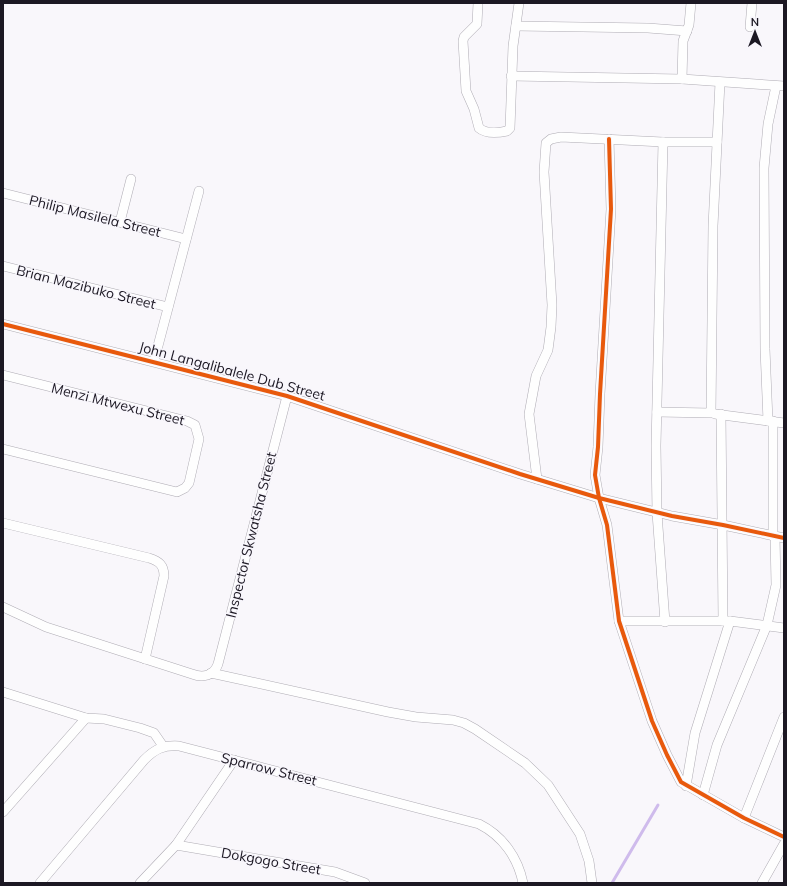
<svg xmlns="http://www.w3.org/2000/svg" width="787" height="886" font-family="Mulish,sans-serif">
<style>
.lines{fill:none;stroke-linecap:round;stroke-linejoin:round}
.stream{stroke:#cfbbec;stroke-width:3}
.street-casing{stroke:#afacb4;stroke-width:10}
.street{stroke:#fefefe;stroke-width:9}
.cycleway-casing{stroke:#f8f6fc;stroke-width:6}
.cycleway{stroke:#e8590c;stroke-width:4}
.labels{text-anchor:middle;stroke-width:3;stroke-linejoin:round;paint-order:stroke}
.street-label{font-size:14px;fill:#1c1823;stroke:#f8f6fc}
</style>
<rect width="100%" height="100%" fill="#f9f7fb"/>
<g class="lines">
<polyline class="stream" points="612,883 658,805"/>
<defs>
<g id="street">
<path d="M478,3L477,24L464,37L463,41L466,91L474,109L479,128C486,134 498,133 507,131L510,128L513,46L519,3"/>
<polyline points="516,26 648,28 687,31"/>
<polyline points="750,27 752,3"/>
<polyline points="511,76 682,79 784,86"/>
<polyline points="682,79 683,41 689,25 691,3"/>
<polyline points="609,139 611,209 600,394 598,447 595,475 599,498 607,525 619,621 652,721 667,755 681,782 744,818 784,837"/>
<polyline points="663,142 656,446 657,513 665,622"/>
<polyline points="3,193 186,239"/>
<polyline points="120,222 131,179"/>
<polyline points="3,266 168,307"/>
<polyline points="3,324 287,396 520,474 599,498 672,516 723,525 784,538"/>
<polyline points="154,361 199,191"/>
<polyline points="3,375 187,421 195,425 199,439 189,483 185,488 177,492 3,449"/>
<polyline points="657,412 711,413 713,226 720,82"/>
<polyline points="715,414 784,423"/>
<polyline points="721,414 723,621"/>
<polyline points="768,421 765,349 764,168 768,124 776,86"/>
<polyline points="537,479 529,414 536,376 548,350 551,327 552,305 544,172 546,143 551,139 561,137 663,142 717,142"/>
<path d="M3,523L149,558C159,561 164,565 164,576L145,659"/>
<polyline points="773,536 773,421"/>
<path d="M3,607L46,627L192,674C203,678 214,676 218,664L287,396"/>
<polyline points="619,621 730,621 784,628"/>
<polyline points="211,673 388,712 416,717 453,720 464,723 475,729 525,763 548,785 580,834 589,861 592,883"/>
<polyline points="3,692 86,718 104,719 140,728 154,733 163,746"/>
<polyline points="686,786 695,733 730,621"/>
<polyline points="703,795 717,745 767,625 776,585 775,536"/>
<polyline points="3,812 86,718"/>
<polyline points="744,818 784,717"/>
<polyline points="176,845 234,760"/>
<path d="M40,883L144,760C155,749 163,745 179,746L479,824C503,836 518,858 523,883"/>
<polyline points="140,883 176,845 335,872 365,883"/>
<polyline points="762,883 784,844"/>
</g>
</defs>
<use href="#street" class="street-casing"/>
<use href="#street" class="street"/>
<defs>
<g id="cycleway">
<polyline points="609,139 611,209 600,394 598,447 595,475 599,498 607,525 619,621 652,721 667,755 681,782 744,818 784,837"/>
<polyline points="3,324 287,396 520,474 599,498 672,516 723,525 784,538"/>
</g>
</defs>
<use href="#cycleway" class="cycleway-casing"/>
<use href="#cycleway" class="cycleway"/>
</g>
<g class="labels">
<g class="street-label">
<text transform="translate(95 216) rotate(14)" y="5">Philip Masilela Street</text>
<text transform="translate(86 287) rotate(14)" y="5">Brian Mazibuko Street</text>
<text transform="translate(232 371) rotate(15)" y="5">John Langalibalele Dub Street</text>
<text transform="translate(118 404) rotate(14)" y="5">Menzi Mtwexu Street</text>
<text transform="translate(251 535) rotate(-76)" y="5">Inspector Skwatsha Street</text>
<text transform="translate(269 769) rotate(14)" y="5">Sparrow Street</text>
<text transform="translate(271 861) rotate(10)" y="5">Dokgogo Street</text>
</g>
</g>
<rect width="787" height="886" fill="none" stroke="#1c1823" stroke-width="8"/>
<g transform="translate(755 32)" stroke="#f8f6fc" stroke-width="3" paint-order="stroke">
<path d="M0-3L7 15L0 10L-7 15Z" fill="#1c1823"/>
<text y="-6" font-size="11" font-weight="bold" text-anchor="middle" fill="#1c1823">N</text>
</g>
</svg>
